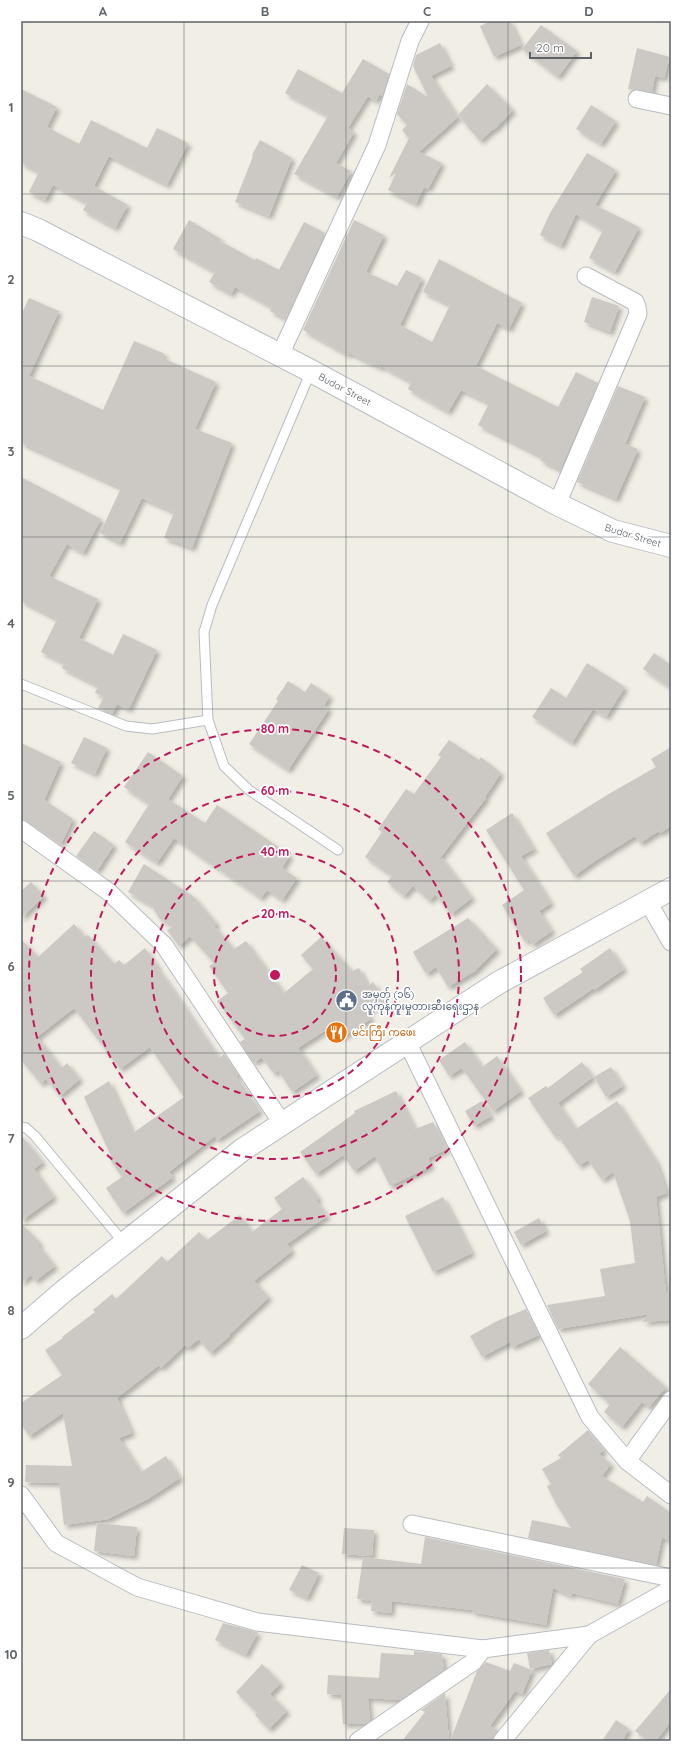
<svg xmlns="http://www.w3.org/2000/svg" width="692" height="1762" font-family="Quicksand,'Noto Sans Myanmar',sans-serif">
<style>
.building{fill:#ccc8c3;filter:url(#shadow)}
.lines{fill:none;stroke-linecap:round;stroke-linejoin:round}
.service-casing{stroke:#b8bcc0;stroke-width:11}
.minor-casing{stroke:#b8bcc0;stroke-width:19}
.secondary-casing{stroke:#b9bdc2;stroke-width:24}
.service{stroke:#fff;stroke-width:9}
.minor{stroke:#fff;stroke-width:17}
.secondary{stroke:#fff;stroke-width:22}
.grid{fill:none;stroke:#5d6267;stroke-width:1;stroke-opacity:0.55}
.ring{fill:none;stroke:#c2185b;stroke-width:2;stroke-dasharray:7 5}
.labels{text-anchor:middle;stroke-width:3.5;stroke-linejoin:round;paint-order:stroke}
.street-label{font-size:10px;fill:#5d6267;stroke:#fff}
.service-label{font-size:10px;fill:#4e5e75;stroke:#fff;text-anchor:start}
.food-label{font-size:10px;fill:#c56008;stroke:#fff;text-anchor:start}
.centre{fill:#c2185b;stroke:#fff;stroke-width:2}
.ring-label{font-size:12px;text-anchor:middle;font-weight:bold;fill:#c2185b;stroke:#fff;stroke-width:3.5;stroke-linejoin:round;paint-order:stroke}
.neatline{fill:none;stroke:#5d6267;stroke-width:1.5}
.grid-label{font-size:13px;text-anchor:middle;font-weight:bold;fill:#5d6267}
</style>
<defs>
<filter id="shadow"><feDropShadow dx="3.5" dy="3.5" stdDeviation="2" flood-color="#0004"/></filter>
</defs>
<rect width="100%" height="100%" fill="#f1eee6"/>
<g class="building">
<polygon points="491,21 510,21 521,45 494,57 480,26"/>
<polygon points="541,25 577,51 558,77 522,49"/>
<polygon points="440,43 451,66 431,76 458,117 419,152 442,163 428,189 424,187 416,204 388,190 396,173 389,178 409,138 402,130 407,125 397,114 407,84 428,97 413,66 416,55"/>
<polygon points="637,48 670,57 664,78 655,76 652,92 628,89"/>
<polygon points="363,59 389,74 382,96 380,94 376,101 368,96 348,128 354,132 336,163 351,171 337,197 294,174 328,116 285,93 298,69 342,93"/>
<polygon points="487,84 513,110 494,130 493,129 480,141 458,115"/>
<polygon points="21,89 57,107 47,127 79,144 91,120 147,148 157,128 188,143 167,185 109,156 94,186 128,205 115,228 83,210 87,203 53,185 45,200 29,192 39,172 21,163"/>
<polygon points="591,105 616,121 601,144 576,129"/>
<polygon points="260,140 292,158 269,216 235,202 253,156 252,155"/>
<polygon points="587,153 616,170 595,205 639,227 615,272 589,258 603,230 576,214 561,246 540,235 550,213"/>
<polygon points="189,220 221,239 220,241 255,260 256,258 279,270 304,222 325,233 286,319 270,311 272,307 235,287 231,294 209,282 215,272 173,249"/>
<polygon points="354,220 384,235 366,272 397,286 406,270 422,278 400,325 432,342 450,305 423,292 439,259 522,303 509,329 497,323 476,366 558,407 576,372 598,383 560,470 540,460 542,457 478,425 489,403 461,390 448,412 408,389 411,382 381,366 381,368 349,353 348,355 303,330"/>
<polygon points="592,297 619,306 610,332 584,322"/>
<polygon points="29,298 59,311 29,376 103,410 134,341 165,354 163,358 216,382 195,429 232,443 192,548 164,538 174,512 142,498 120,543 100,533 121,488 21,443 21,315"/>
<polygon points="618,386 645,397 625,444 638,449 616,499 577,482"/>
<polygon points="21,477 101,519 83,553 67,544 49,576 98,599 79,638 113,655 123,634 157,650 129,709 117,704 112,714 98,708 104,697 95,693 98,686 62,668 64,663 41,652 57,619 21,601"/>
<polygon points="654,653 671,665 671,688 643,669"/>
<polygon points="587,663 625,687 606,717 593,709 572,743 532,717 551,688 566,698"/>
<polygon points="288,681 305,692 311,683 330,696 324,705 329,709 288,770 249,744 278,701 276,699"/>
<polygon points="84,737 107,748 95,774 71,763"/>
<polygon points="449,740 479,760 481,757 501,773 485,797 486,798 437,862 442,858 472,898 451,914 435,894 430,901 413,886 404,896 387,882 392,876 365,857 382,832 378,829 406,789 414,794 441,757 438,755"/>
<polygon points="21,743 61,762 44,800 73,819 61,844 21,818"/>
<polygon points="671,747 671,826 660,833 659,831 640,843 635,836 595,861 574,876 546,833 607,795 656,767 651,759"/>
<polygon points="148,752 183,776 168,799 205,823 217,805 290,855 282,868 297,878 282,900 267,890 261,898 174,838 157,863 125,842 149,804 124,787"/>
<polygon points="512,813 534,849 521,856 551,903 539,911 552,931 532,945 529,939 525,942 502,905 524,890 486,830"/>
<polygon points="94,831 114,845 97,871 76,856"/>
<polygon points="144,864 194,897 217,924 214,926 234,949 246,941 284,993 313,969 301,955 321,937 352,971 359,968 368,986 373,982 385,1000 367,1012 371,1019 342,1037 335,1024 298,1048 317,1075 292,1092 278,1070 274,1074 262,1057 254,1063 240,1042 245,1039 217,1001 228,993 209,966 214,963 190,936 179,946 167,930 172,927 159,918 152,906 128,892"/>
<polygon points="31,882 44,896 21,918 21,891"/>
<polygon points="468,918 497,949 475,971 448,987 436,967 426,974 413,952"/>
<polygon points="74,924 85,937 88,935 114,964 119,960 124,965 145,948 158,967 157,968 166,979 219,1058 224,1054 238,1074 236,1076 260,1111 217,1140 215,1136 169,1172 173,1177 123,1213 106,1188 122,1177 109,1158 111,1156 84,1097 109,1081 133,1133 184,1097 150,1047 120,1069 74,1008 37,1037 62,1068 67,1063 80,1079 60,1096 46,1079 41,1084 21,1060 21,939 38,957"/>
<polygon points="610,948 624,969 594,990 594,988 554,1015 543,998 583,972 580,969"/>
<polygon points="465,1042 482,1067 497,1056 521,1091 493,1111 462,1068 449,1076 439,1060"/>
<polygon points="582,1062 593,1077 558,1103 576,1129 617,1101 656,1161 667,1193 656,1197 666,1293 671,1290 671,1320 642,1322 649,1314 558,1329 547,1305 605,1296 600,1269 635,1263 630,1221 613,1172 602,1180 588,1160 579,1166 558,1136 555,1137 528,1098 546,1086 548,1088"/>
<polygon points="611,1067 623,1086 606,1097 594,1077"/>
<polygon points="396,1091 415,1129 433,1122 447,1149 428,1158 431,1166 390,1186 375,1156 354,1171 343,1155 316,1174 300,1152 355,1113 354,1111"/>
<polygon points="482,1101 491,1116 474,1126 465,1111"/>
<polygon points="21,1135 43,1162 34,1169 54,1197 21,1221"/>
<polygon points="303,1177 319,1198 316,1200 327,1216 287,1244 292,1251 254,1281 269,1297 229,1335 230,1336 210,1353 199,1339 188,1348 185,1345 161,1368 159,1365 117,1398 132,1433 119,1438 141,1472 166,1456 180,1478 148,1499 108,1519 64,1525 59,1483 25,1482 26,1465 72,1466 63,1413 29,1436 21,1424 21,1403 62,1375 45,1350 63,1338 62,1337 95,1312 93,1310 112,1294 116,1299 162,1256 167,1262 199,1232 207,1240 240,1215 252,1232 282,1209 274,1198"/>
<polygon points="443,1197 472,1253 433,1272 405,1216"/>
<polygon points="539,1218 546,1231 521,1245 514,1232"/>
<polygon points="21,1223 40,1243 38,1245 55,1266 35,1281 31,1275 21,1283"/>
<polygon points="526,1309 539,1335 512,1347 510,1342 482,1357 470,1336 497,1321"/>
<polygon points="620,1347 666,1387 649,1407 642,1402 622,1427 604,1412 610,1404 588,1384"/>
<polygon points="588,1430 604,1450 599,1454 611,1464 602,1476 643,1502 647,1496 671,1513 671,1543 662,1537 656,1565 528,1538 532,1520 571,1528 555,1502 547,1486 551,1484 542,1469 561,1458 558,1455"/>
<polygon points="97,1523 137,1527 134,1556 94,1551"/>
<polygon points="344,1528 374,1530 372,1556 342,1554"/>
<polygon points="425,1537 625,1579 618,1604 572,1593 571,1596 553,1588 546,1625 472,1612 473,1610 392,1601 391,1613 371,1611 372,1601 357,1599 363,1557 421,1564"/>
<polygon points="302,1565 319,1573 307,1598 289,1590"/>
<polygon points="223,1623 258,1632 246,1655 215,1640"/>
<polygon points="549,1650 552,1664 530,1669 527,1653"/>
<polygon points="414,1651 442,1654 444,1670 400,1700 368,1698 370,1721 367,1723 343,1724 341,1695 327,1694 328,1675 379,1678 381,1653 414,1655"/>
<polygon points="486,1662 510,1671 514,1663 532,1670 522,1694 515,1691 490,1726 498,1730 491,1741 450,1741 477,1671"/>
<polygon points="262,1664 281,1683 270,1694 287,1711 269,1729 255,1715 257,1713 236,1692"/>
<polygon points="671,1689 671,1721 656,1741 648,1741 635,1731"/>
<polygon points="445,1693 449,1741 402,1741 425,1712 421,1710"/>
<polygon points="616,1720 629,1729 622,1741 602,1741"/>
</g>
<g class="lines">
<defs>
<g id="service">
<polyline points="311,371 212,605 204,632 208,720 224,766 249,790 338,850"/>
<polyline points="21,684 126,726 152,729 208,720"/>
<polyline points="21,1127 26,1128 35,1136 124,1243"/>
</g>
<g id="minor">
<polyline points="637,99 671,106"/>
<polyline points="280,355 377,145 410,41 420,21"/>
<polyline points="557,504 638,314 637,307 635,302 586,276"/>
<polyline points="21,829 109,892 164,945 282,1123"/>
<polyline points="648,902 671,942"/>
<polyline points="407,1042 590,1417 627,1461 671,1495"/>
<polyline points="627,1461 671,1400"/>
<polyline points="21,1495 56,1543 137,1587 257,1622 483,1649 589,1635 671,1589"/>
<polyline points="412,1524 671,1578"/>
<polyline points="358,1741 473,1662 483,1649"/>
<polyline points="502,1741 589,1635"/>
</g>
<g id="secondary">
<polyline points="21,223 38,230 311,371 557,504 613,531 671,546"/>
<polyline points="21,1328 64,1291 242,1150 498,983 671,889"/>
</g>
</defs>
<use href="#service" class="service-casing"/>
<use href="#minor" class="minor-casing"/>
<use href="#secondary" class="secondary-casing"/>
<use href="#service" class="service"/>
<use href="#minor" class="minor"/>
<use href="#secondary" class="secondary"/>
</g>
<path class="grid" d="M184,21V1741M346,21V1741M508,21V1741M21,194H671M21,366H671M21,537H671M21,709H671M21,881H671M21,1053H671M21,1225H671M21,1396H671M21,1568H671"/>
<g class="ring">
<circle cx="275" cy="975" r="61"/>
<circle cx="275" cy="975" r="123"/>
<circle cx="275" cy="975" r="184"/>
<circle cx="275" cy="975" r="246"/>
</g>
<defs>
<symbol id="civic-disc" viewBox="-11 -11 22 22"><circle r="9.5" fill="#5c6f8a" stroke="#fff"/><path d="M-.6-6.5H3V-4.5H.6V-3L4-1V1h2V6H-6V1h2V-1L-.6-3ZM-1.2 2.5V6h2.4V2.5Z" fill="#fff"/></symbol>
<symbol id="restaurant-disc" viewBox="-11 -11 22 22"><circle r="9.5" fill="#e8710a" stroke="#fff"/><path d="M-5-6h1v4h1v-4h1v4h1v-4h1v5L-1.5 .5V6h-2V.5L-5-1ZM5-6V6H3V1.5H1.5Q1.5-4 5-6Z" fill="#fff"/></symbol>
</defs>
<g fill-rule="evenodd">
<use href="#civic-disc" x="334" y="988" width="25" height="25"/>
<use href="#restaurant-disc" x="324" y="1020" width="25" height="25"/>
</g>
<g class="labels">
<g class="street-label">
<text transform="translate(345 389) rotate(28)" y="4">Budar Street</text>
<text transform="translate(633 535) rotate(17)" y="4">Budar Street</text>
</g>
<g class="service-label">
<text x="362" y="998">အမှတ် (၁၆)<tspan x="362" dy="12">လူကုန်ကူးမှုတားဆီးရေးဌာန</tspan></text>
</g>
<g class="food-label">
<text x="352" y="1036">မင်းကြီး ကဖေး</text>
</g>
</g>
<circle cx="275" cy="975" r="6" class="centre"/>
<g class="ring-label">
<text x="275" y="733">80 m</text>
<text x="275" y="795">60 m</text>
<text x="275" y="856">40 m</text>
<text x="275" y="918">20 m</text>
</g>
<rect width="692" height="1762" fill="none" stroke="#ffffff" stroke-width="44"/>
<path d="M530 52v6h61v-6" fill="none" stroke="#5d6267" stroke-width="2"/>
<text x="536" y="52" font-size="12" fill="#5d6267" stroke="#ffffff" stroke-width="3" paint-order="stroke">20 m</text>
<rect x="22" y="22" width="648" height="1718" class="neatline"/>
<g class="grid-label">
<text x="103" y="16">A</text>
<text x="265" y="16">B</text>
<text x="427" y="16">C</text>
<text x="589" y="16">D</text>
<text x="11" y="112">1</text>
<text x="11" y="284">2</text>
<text x="11" y="456">3</text>
<text x="11" y="628">4</text>
<text x="11" y="800">5</text>
<text x="11" y="971">6</text>
<text x="11" y="1143">7</text>
<text x="11" y="1315">8</text>
<text x="11" y="1487">9</text>
<text x="11" y="1659">10</text>
</g>
</svg>
